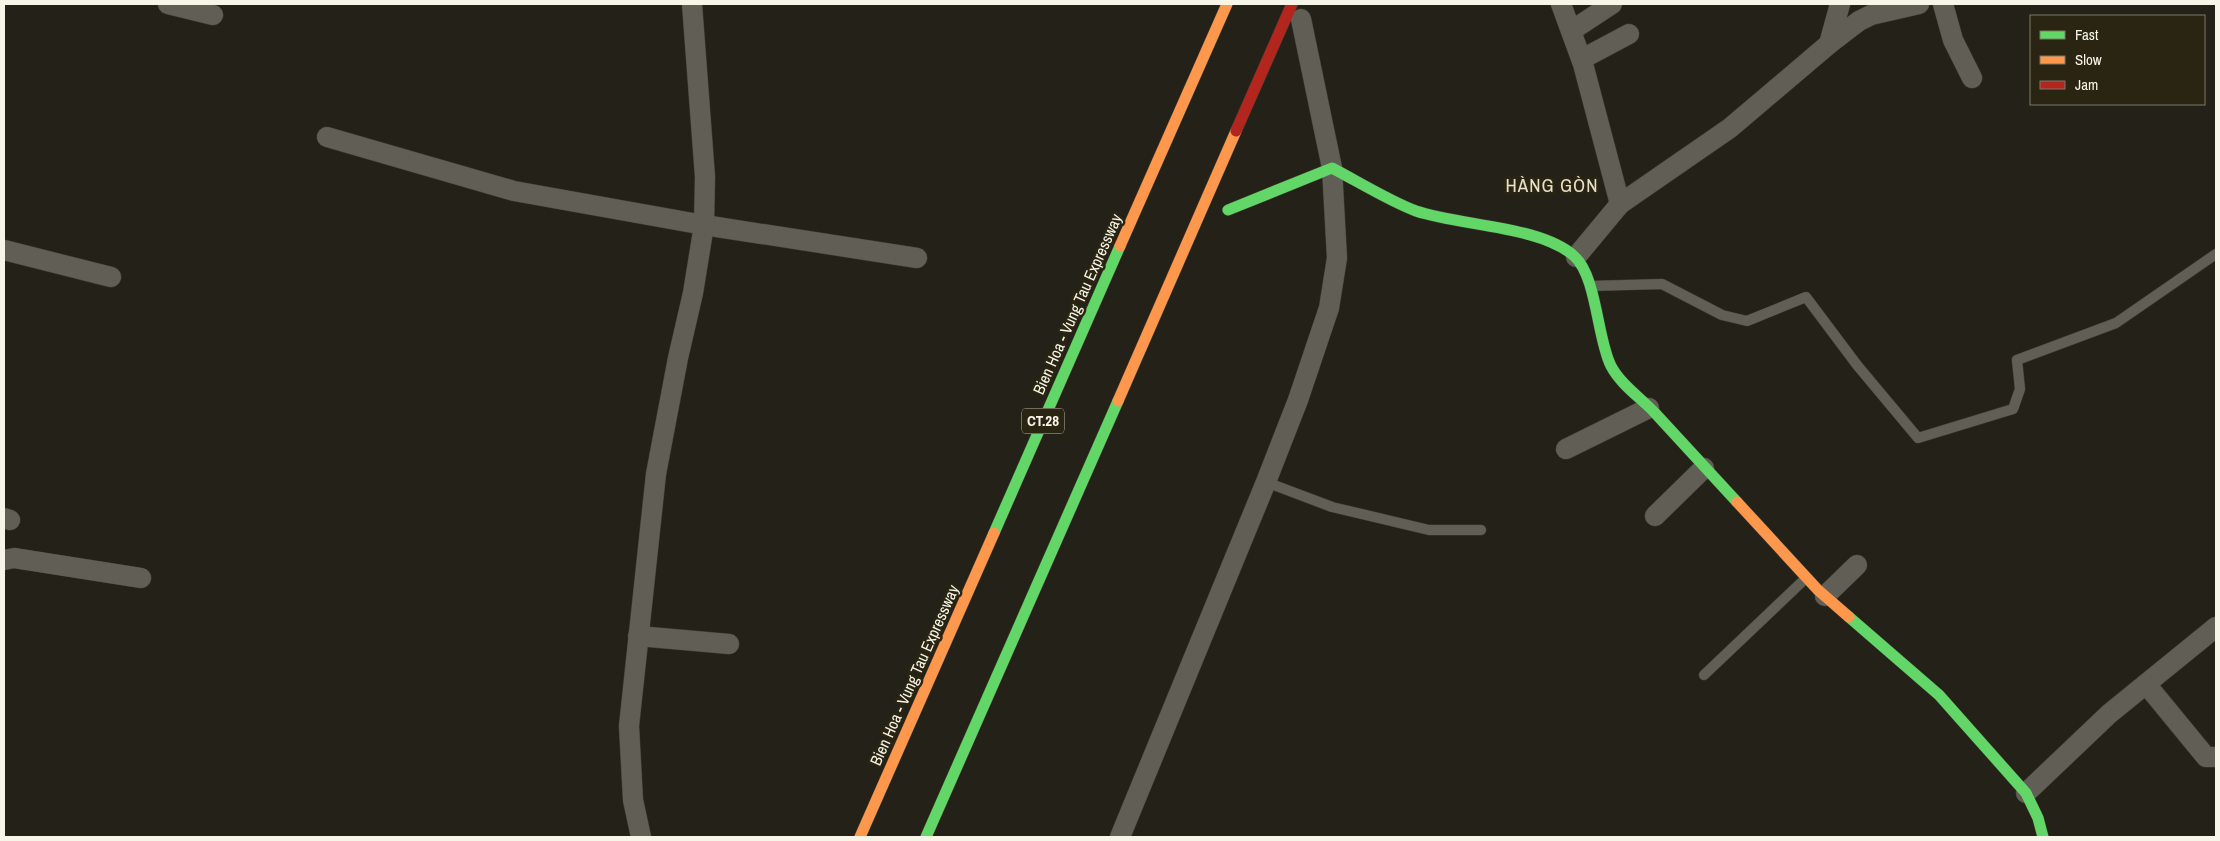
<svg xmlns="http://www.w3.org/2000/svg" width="2220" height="841" font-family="'Archivo Narrow',sans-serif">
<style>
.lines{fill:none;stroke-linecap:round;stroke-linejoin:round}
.lane-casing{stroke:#3f3d35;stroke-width:11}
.street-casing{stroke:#3f3d35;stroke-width:21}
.fast-casing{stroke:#3f3d35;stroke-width:12}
.slow-casing{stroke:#3f3d35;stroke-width:12}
.jam-casing{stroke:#3f3d35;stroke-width:12}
.lane{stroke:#605e55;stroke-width:10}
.street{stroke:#605e55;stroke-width:20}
.fast{stroke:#63d668;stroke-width:11}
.slow{stroke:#ff974d;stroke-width:11}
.jam{stroke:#b3261e;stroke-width:11}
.labels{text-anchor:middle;stroke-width:5;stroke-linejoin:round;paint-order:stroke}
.shield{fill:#2a2512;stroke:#bab6a8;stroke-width:1}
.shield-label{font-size:15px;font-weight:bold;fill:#f7f4e8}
.street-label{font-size:16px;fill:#f7f4e8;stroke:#2a2512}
.quarter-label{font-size:19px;letter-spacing:1px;fill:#e7e1c9;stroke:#2a2512}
</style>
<rect width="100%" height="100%" fill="#242218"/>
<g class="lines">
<defs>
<g id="lane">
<polyline points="1590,286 1662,284 1722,315 1747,321 1806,297 1857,365 1918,438 2013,409 2020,389 2017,360 2116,323 2216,254"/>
<polyline points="1266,482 1332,507 1429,530 1481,530"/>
<polyline points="1704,675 1806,578"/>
</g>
<g id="street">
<polyline points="168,4 213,15"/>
<polyline points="1561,4 1583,64 1620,204"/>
<polyline points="1943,4 1953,40 1972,78"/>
<polyline points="1571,31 1612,4"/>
<polyline points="1829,44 1840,4"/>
<polyline points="1582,59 1629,34"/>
<polyline points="327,137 514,191 704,225 917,258"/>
<polyline points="4,250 111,277"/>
<polyline points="1576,257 1620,204 1730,128 1829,44 1859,21 1871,15 1919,4"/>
<polyline points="1566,449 1649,408"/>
<polyline points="1655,516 1704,468"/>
<polyline points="4,518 10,520"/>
<polyline points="4,560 14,558 141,578"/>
<polyline points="1825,596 1857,565"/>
<polyline points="638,636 729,644"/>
<polyline points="2146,684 2206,757 2216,757"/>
<polyline points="2026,793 2109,714 2216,627"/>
<polyline points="641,837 633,800 629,726 656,474 678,358 693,293 704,225 705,177 692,4"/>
<polyline points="1120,837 1266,482 1298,400 1329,308 1337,258 1332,168 1301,19"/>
</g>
<g id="fast">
<path d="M1228,210L1332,168C1357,181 1391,202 1416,211C1461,226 1541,226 1574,256C1597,276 1597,339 1611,366C1621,385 1641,398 1655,413C1682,442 1709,472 1737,502"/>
<polyline points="994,533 1120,246"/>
<polyline points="1849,617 1939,695 2026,793 2038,818 2043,837"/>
<polyline points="926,837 1118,401"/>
</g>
<g id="slow">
<polyline points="1120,246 1227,4"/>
<polyline points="1118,401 1236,131"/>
<polyline points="1737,502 1818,590 1849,617"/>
<polyline points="860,837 994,533"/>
</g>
<polyline id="jam" points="1236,131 1292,4"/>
</defs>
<use href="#lane" class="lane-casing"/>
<use href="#street" class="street-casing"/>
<use href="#fast" class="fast-casing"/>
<use href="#slow" class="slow-casing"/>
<use href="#jam" class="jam-casing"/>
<use href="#lane" class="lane"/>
<use href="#street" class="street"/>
<use href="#fast" class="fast"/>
<use href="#slow" class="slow"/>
<use href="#jam" class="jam"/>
</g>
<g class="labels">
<rect class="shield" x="1022" y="408.5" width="42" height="25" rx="4"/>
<g class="shield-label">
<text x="1043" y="426">CT.28</text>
</g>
<g class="street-label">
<text transform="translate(1077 304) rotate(-66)" y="6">Bien Hoa - Vung Tau Expressway</text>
<text transform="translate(914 675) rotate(-66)" y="6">Bien Hoa - Vung Tau Expressway</text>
</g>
<g class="quarter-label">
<text x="1552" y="192">HÀNG GÒN</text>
</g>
</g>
<rect width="2220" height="841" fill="none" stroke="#f7f4e8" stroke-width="10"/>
<rect x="2030" y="15" width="175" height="90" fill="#2a2512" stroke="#7c7868"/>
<rect x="2040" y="31" width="25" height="8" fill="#63d668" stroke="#7c7868"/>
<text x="2075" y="40" font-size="15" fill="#f7f4e8">Fast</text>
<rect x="2040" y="56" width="25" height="8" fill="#ff974d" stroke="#7c7868"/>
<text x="2075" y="65" font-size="15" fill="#f7f4e8">Slow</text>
<rect x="2040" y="81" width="25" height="8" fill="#b3261e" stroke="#7c7868"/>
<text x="2075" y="90" font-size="15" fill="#f7f4e8">Jam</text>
</svg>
